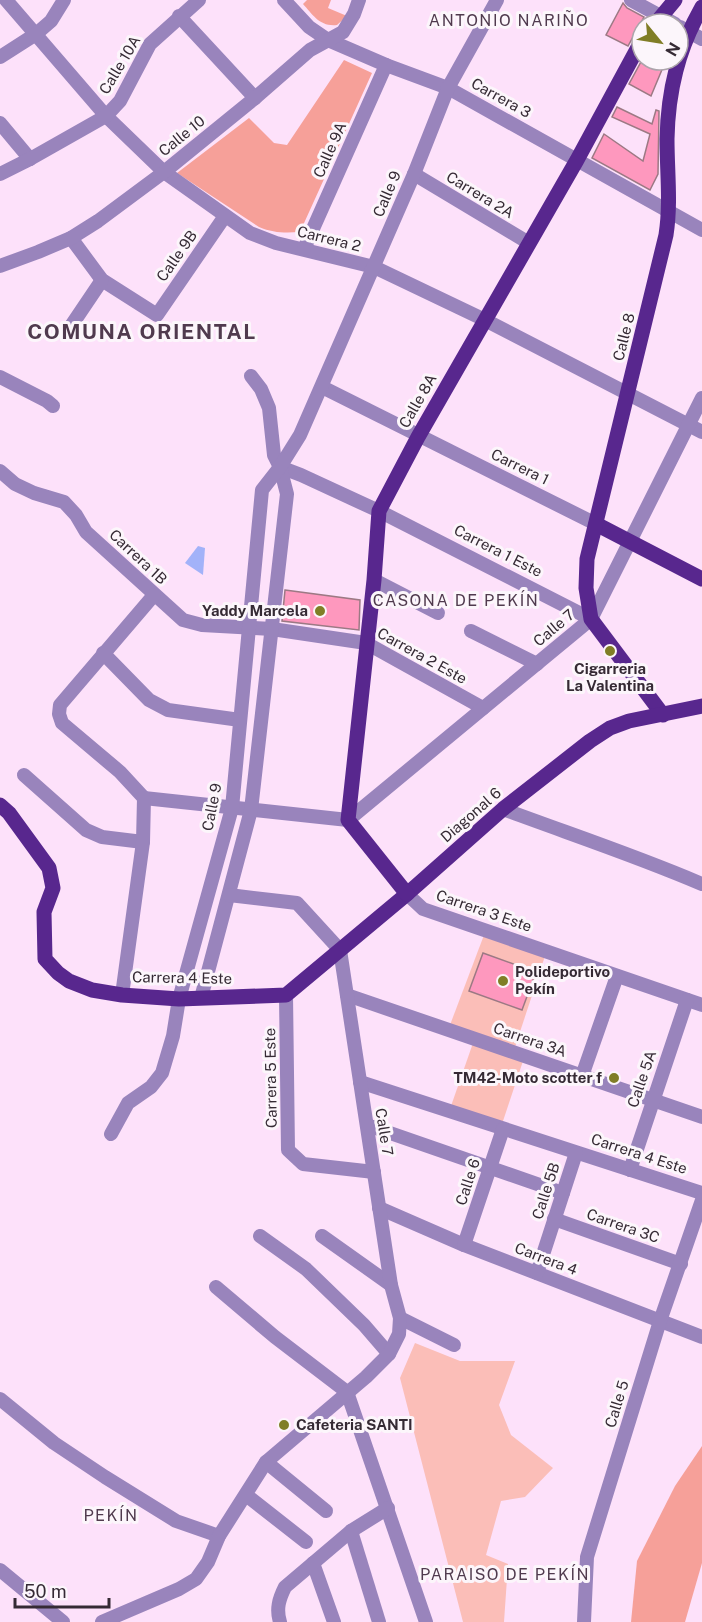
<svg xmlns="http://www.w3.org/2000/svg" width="702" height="1622" font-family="'Public Sans',sans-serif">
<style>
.green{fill:#fbbeb8}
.forest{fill:#f6a099}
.water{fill:#a2b2f9}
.building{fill:#fe98be;stroke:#9c7984;stroke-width:1.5}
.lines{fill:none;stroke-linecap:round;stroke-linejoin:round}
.minor{stroke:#9984bc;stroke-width:14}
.major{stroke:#58278e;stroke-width:15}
.poi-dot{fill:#807e26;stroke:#fcf6fb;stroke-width:2}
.labels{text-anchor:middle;stroke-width:6;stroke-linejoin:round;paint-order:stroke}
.street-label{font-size:15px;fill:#352a34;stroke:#fcf6fb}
.poi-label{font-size:15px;font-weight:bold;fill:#352a34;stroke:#fcf6fb;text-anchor:end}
.neighbourhood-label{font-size:16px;letter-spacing:1.5px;fill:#503a4e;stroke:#fcf6fb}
.district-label{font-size:21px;font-weight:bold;letter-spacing:1.5px;fill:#503a4e;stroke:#fcf6fb}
</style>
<rect width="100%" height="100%" fill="#fde1fa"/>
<g class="green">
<polygon points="484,935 545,956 515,1047 450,1025"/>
<polygon points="473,1043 523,1061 502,1124 451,1106"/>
<polygon points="415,1343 460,1361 515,1361 499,1405 511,1435 553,1468 525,1497 501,1501 486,1555 508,1564 504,1622 463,1622 400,1378"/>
</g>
<g class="forest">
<path d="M307,0H331L328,8L347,16L337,25C320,27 313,15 303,4Z"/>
<path d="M344,60L372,73L300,232C285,233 273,233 259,227L177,173L249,118L274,143L287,145Z"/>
<polygon points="702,1446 702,1563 685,1622 631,1622 637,1561 675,1486"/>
</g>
<polygon class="water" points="198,546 205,548 203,575 185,563"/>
<g class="building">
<polygon points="623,3 627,8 644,17 628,46 606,35"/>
<polygon points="642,60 666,60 651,96 629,84"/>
<polygon points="617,107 652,124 656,110 659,111 658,174 650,190 592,158 604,134 643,161 650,134 612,117"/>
<polygon points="285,590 360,600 359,630 282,621"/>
<polygon points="483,953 536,972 522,1010 469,991"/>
</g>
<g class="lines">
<g class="minor">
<polyline points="6,0 106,116 164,172 250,233 276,243 374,267 485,320 702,432"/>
<polyline points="284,0 309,27 328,40 386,65 448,88 702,230"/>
<polyline points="631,0 675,24"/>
<polyline points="179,16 255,98"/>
<polyline points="680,27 702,39"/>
<polyline points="0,57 36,34 51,21 64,0"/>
<polyline points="0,123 30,159"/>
<polyline points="0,174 30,159 106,116 120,101 150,44 199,0"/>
<polyline points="414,174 529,243"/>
<polyline points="71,238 102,280 157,315 225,216"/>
<polyline points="304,249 386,65"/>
<polyline points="0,266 38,252 71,238 98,221 164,172 255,98 310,50 343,32 354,14 359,0"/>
<polyline points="71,326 102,280"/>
<polyline points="0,377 47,401 53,406"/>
<polyline points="322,387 596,524"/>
<polyline points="280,467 301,475 379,511 591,619"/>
<polyline points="0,471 15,484 34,493 64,502 76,515 86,532 183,620 202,625 272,629 366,643 483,708"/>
<polyline points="374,580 438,613"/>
<polyline points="471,631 537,664"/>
<polyline points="103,653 149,700 168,710 240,720"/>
<polyline points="24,775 86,830 102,837 143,842"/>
<polyline points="144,798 348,820 591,619 702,398"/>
<path d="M503,809C570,834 637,856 702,884"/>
<polyline points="407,894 423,909 702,1005"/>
<polyline points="122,995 143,842 144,798 120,772 62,723 59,714 60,705 154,595"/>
<polyline points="286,995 288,1150 303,1164 374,1172"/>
<polyline points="347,995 702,1117"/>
<polyline points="201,998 251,810 287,494 280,467 274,455 269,408 261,389 251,376"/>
<polyline points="582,1076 617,976"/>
<polyline points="360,1082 702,1193"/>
<polyline points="367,1125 563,1193"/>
<polyline points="111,1134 128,1103 151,1087 162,1073 173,1036 179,999 232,808 262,490 280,467 300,435 414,174 448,88 497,0"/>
<polyline points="630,1170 687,1000"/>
<polyline points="379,1208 464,1245 702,1337"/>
<polyline points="554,1219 681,1264"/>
<polyline points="260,1236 306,1269 364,1325 389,1354"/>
<polyline points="322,1236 391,1285"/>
<polyline points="464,1245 503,1129"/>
<polyline points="537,1273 576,1153"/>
<polyline points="216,1287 275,1337 347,1392 426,1622"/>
<polyline points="400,1318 454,1345"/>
<polyline points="0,1399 54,1443 105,1477 176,1521 219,1536"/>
<polyline points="266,1462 326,1511"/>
<polyline points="246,1495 306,1542"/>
<polyline points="351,1531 379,1622"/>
<polyline points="313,1563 334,1622"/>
<polyline points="0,1570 63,1622"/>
<polyline points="102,1622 179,1589 196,1579 208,1562 219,1536 266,1462 366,1377 389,1354 399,1334 400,1318 391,1285 340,950 297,903 229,895"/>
<path d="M280,1622C276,1609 279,1599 285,1587L351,1531L388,1508"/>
<polyline points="584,1622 587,1557 660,1321 702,1200"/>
</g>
<g class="major">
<polyline points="655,24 675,0"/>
<polyline points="596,524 702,579"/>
<path d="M663,715L591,619L586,588L587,559L666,235C671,203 667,172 667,139C668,91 678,49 702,7"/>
<polyline points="0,805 9,813 49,868 53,888 44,912 45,959 58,973 69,981 92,990 122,995 179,999 286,995 407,894 503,809 590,741 610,728 629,721 702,706"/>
<polyline points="407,894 348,820 374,580 379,511 418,437 577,160 642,40"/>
</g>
</g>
<g class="poi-dot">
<circle cx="320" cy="611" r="6"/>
<circle cx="610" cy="651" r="6"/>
<circle cx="503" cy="981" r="6"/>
<circle cx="614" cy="1078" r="6"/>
<circle cx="284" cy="1425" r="6"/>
</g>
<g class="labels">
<g class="street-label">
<text transform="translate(120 65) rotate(-59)" y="5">Calle 10A</text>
<text transform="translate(501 98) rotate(29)" y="5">Carrera 3</text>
<text transform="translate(182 136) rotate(-39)" y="5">Calle 10</text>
<text transform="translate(330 150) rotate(-66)" y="5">Calle 9A</text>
<text transform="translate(387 194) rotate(-67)" y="5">Calle 9</text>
<text transform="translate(480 195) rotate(31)" y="5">Carrera 2A</text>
<text transform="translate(329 239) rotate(14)" y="5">Carrera 2</text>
<text transform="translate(177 256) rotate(-55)" y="5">Calle 9B</text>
<text transform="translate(624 337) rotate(-76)" y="5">Calle 8</text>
<text transform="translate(418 401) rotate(-60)" y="5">Calle 8A</text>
<text transform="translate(520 467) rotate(26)" y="5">Carrera 1</text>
<text transform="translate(498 551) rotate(27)" y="5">Carrera 1 Este</text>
<text transform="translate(138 557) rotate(43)" y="5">Carrera 1B</text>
<text transform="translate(554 628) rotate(-40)" y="5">Calle 7</text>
<text transform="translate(422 656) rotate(29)" y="5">Carrera 2 Este</text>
<text transform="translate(212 807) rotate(-79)" y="5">Calle 9</text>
<text transform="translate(471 815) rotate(-41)" y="5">Diagonal 6</text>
<text transform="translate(484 911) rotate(19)" y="5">Carrera 3 Este</text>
<text transform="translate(182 978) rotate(1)" y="5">Carrera 4 Este</text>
<text transform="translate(530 1040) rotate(19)" y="5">Carrera 3A</text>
<text transform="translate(271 1078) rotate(-91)" y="5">Carrera 5 Este</text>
<text transform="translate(642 1079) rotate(-71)" y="5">Calle 5A</text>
<text transform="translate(384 1132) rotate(81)" y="5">Calle 7</text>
<text transform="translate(639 1154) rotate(18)" y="5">Carrera 4 Este</text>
<text transform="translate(468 1182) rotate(-72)" y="5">Calle 6</text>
<text transform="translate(546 1191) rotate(-72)" y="5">Calle 5B</text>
<text transform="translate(623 1226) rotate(19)" y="5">Carrera 3C</text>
<text transform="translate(546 1259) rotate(21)" y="5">Carrera 4</text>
<text transform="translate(617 1404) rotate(-73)" y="5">Calle 5</text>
</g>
<g class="poi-label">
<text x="308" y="616">Yaddy Marcela</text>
<text x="610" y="674" text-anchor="middle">Cigarreria<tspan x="610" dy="17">La Valentina</tspan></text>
<text x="515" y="977" text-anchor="start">Polideportivo<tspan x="515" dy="17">Pekín</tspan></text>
<text x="602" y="1083">TM42-Moto scotter f</text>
<text x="296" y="1430" text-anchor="start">Cafeteria SANTI</text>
</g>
<g class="neighbourhood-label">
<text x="509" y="26">ANTONIO NARIÑO</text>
<text x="456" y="606">CASONA DE PEKÍN</text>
<text x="111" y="1521">PEKÍN</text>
<text x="505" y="1580">PARAISO DE PEKÍN</text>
</g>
<g class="district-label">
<text x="142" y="339">COMUNA ORIENTAL</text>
</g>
</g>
<g transform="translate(660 42) rotate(120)"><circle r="28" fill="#fcf6fb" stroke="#aca4ab" stroke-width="1.5"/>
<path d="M0-4.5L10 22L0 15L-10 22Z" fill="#807e26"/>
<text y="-9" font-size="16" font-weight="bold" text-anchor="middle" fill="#352a34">N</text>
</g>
<path d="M15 1598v9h94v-9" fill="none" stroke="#352a34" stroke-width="3"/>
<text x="24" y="1598" font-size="18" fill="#352a34" stroke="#fcf6fb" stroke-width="4.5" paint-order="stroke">50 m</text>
</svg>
